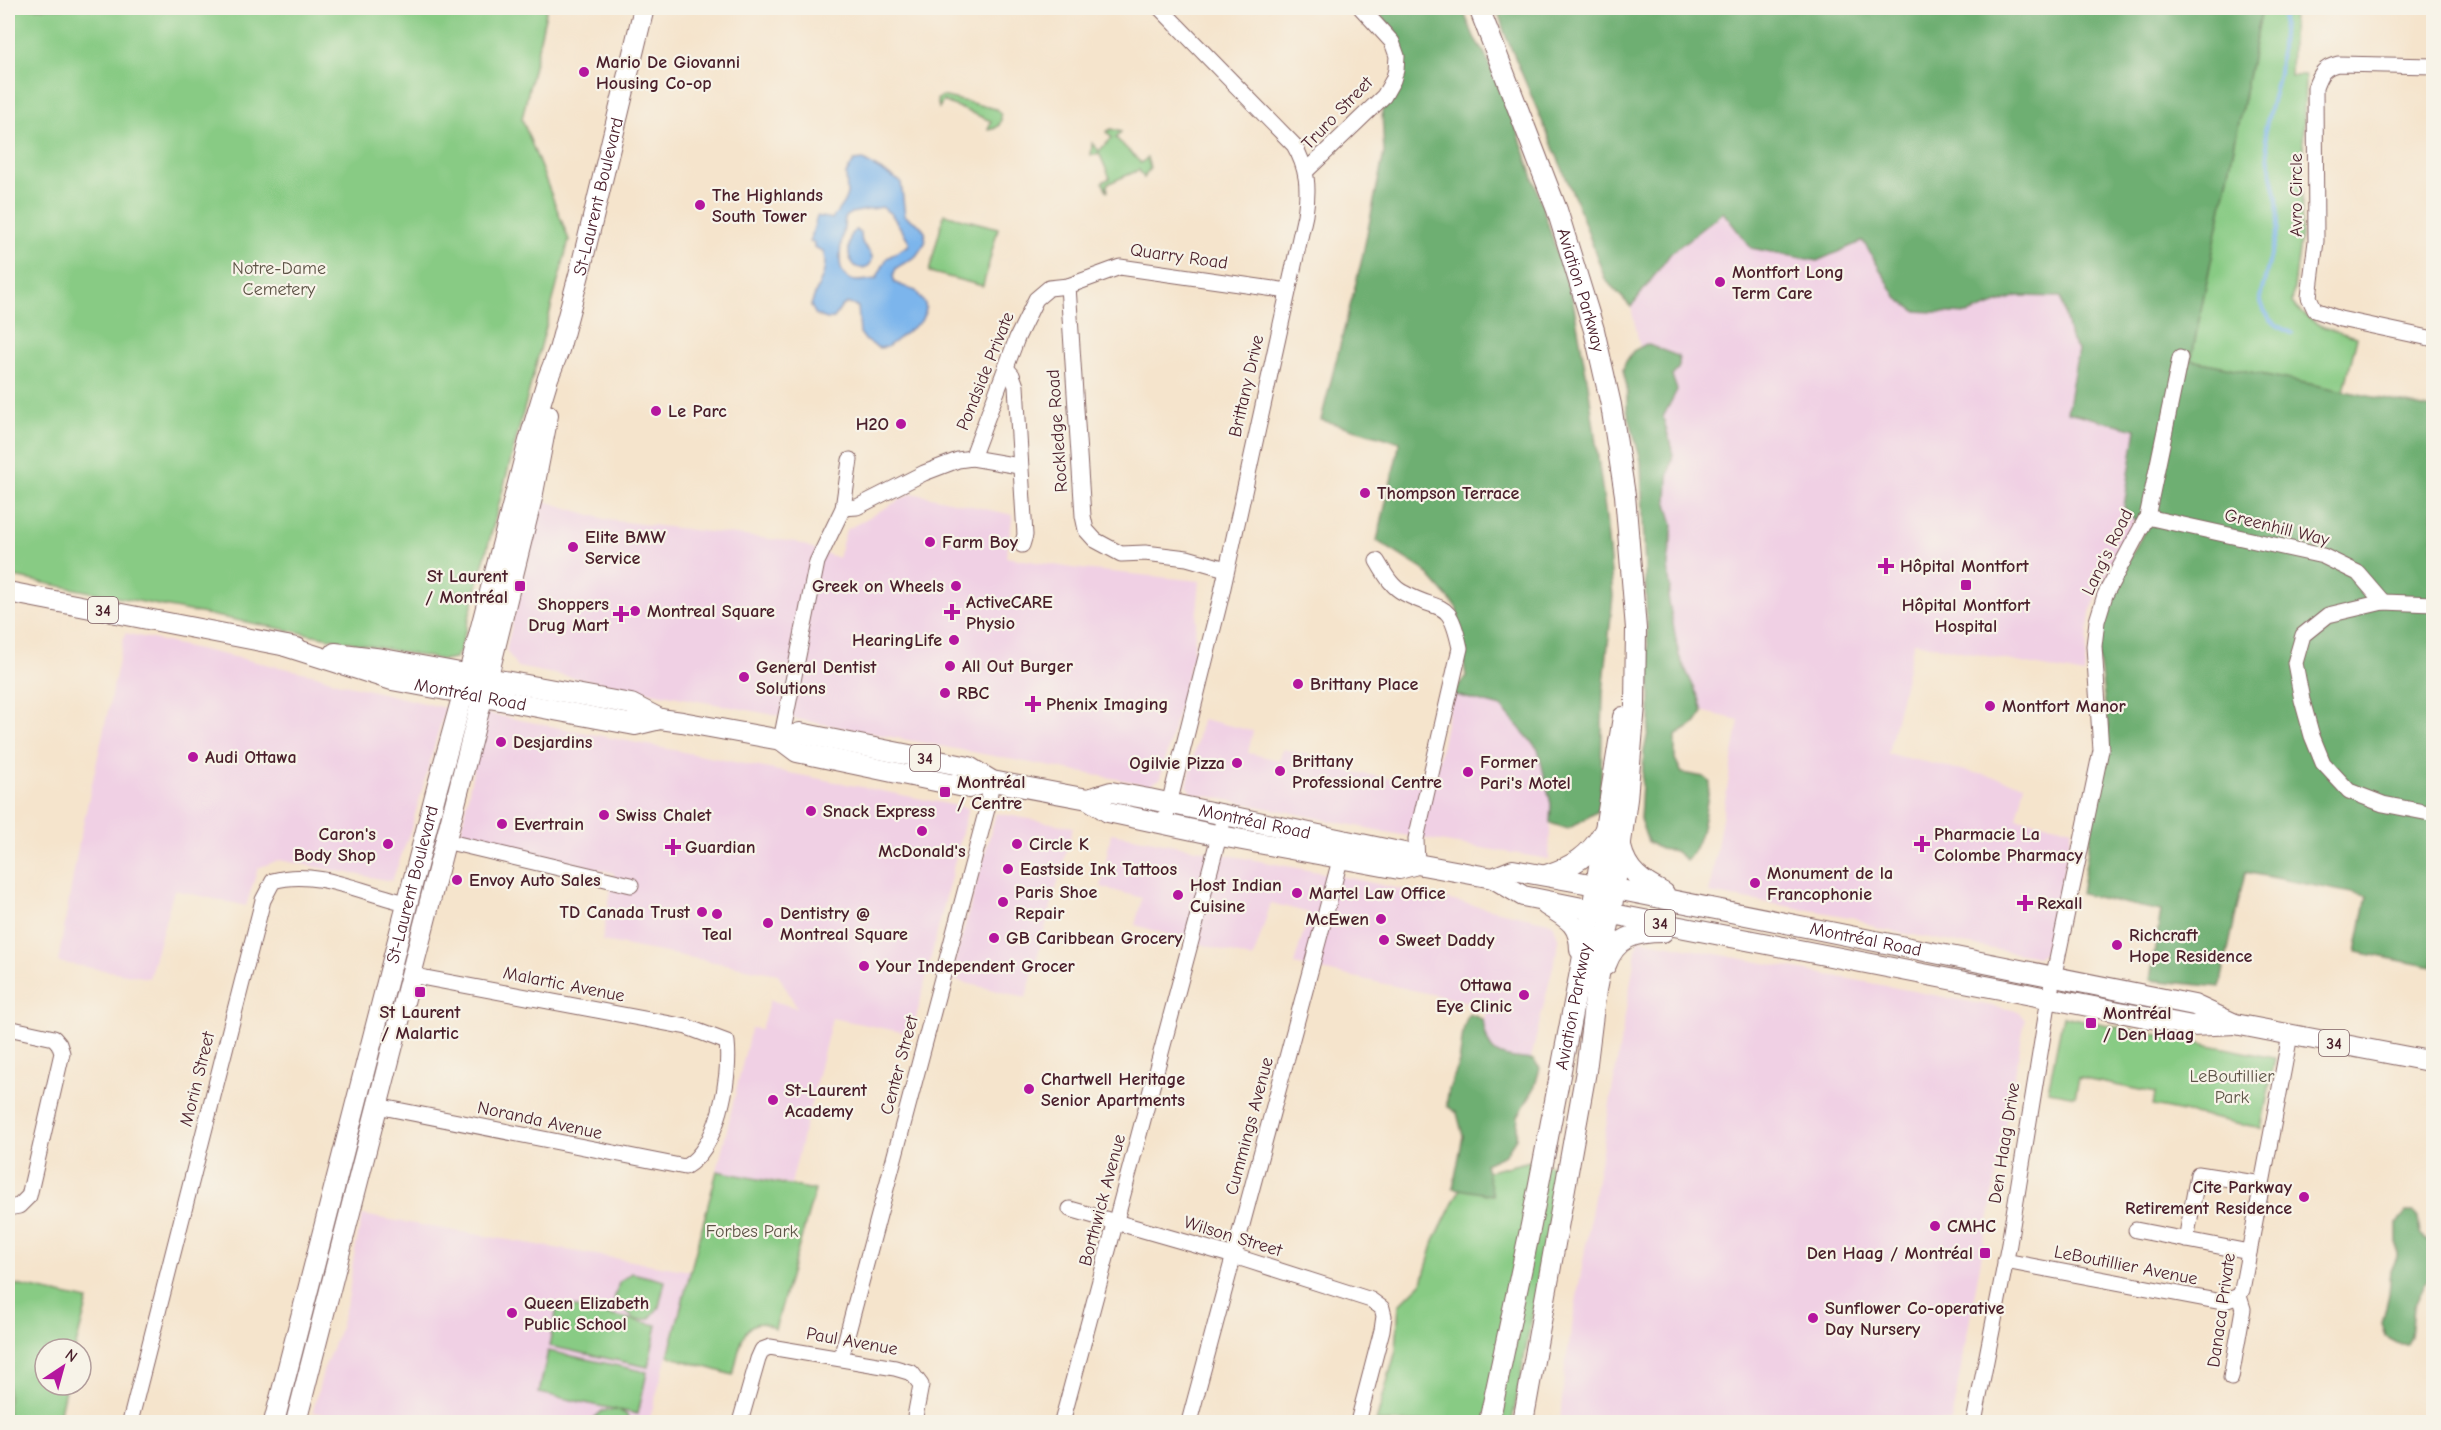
<svg xmlns="http://www.w3.org/2000/svg" width="2441" height="1430" font-family="'Comic Neue',sans-serif">
<style>
.built{fill:#f0d0e4}
.green{fill:#88cb84;stroke:#697558;stroke-width:1.5}
.forest{fill:#6eaf72;stroke:#5c674e;stroke-width:1.5}
.water{fill:#7cb5ec;stroke:#636a8c;stroke-width:1.5;fill-rule:evenodd}
.lines{fill:none;stroke-linecap:round;stroke-linejoin:round}
.stream{stroke:#7cb5ec;stroke-width:4}
.minor-casing{stroke:#866463;stroke-width:17}
.major-casing{stroke:#866463;stroke-width:22}
.minor{stroke:#fff;stroke-width:15}
.major{stroke:#fff;stroke-width:20}
.poi-dot{fill:#b5179e;stroke:#f7f3e8;stroke-width:2}
.labels{text-anchor:middle;stroke-width:4.5;stroke-linejoin:round;paint-order:stroke}
.shield{fill:#f7f3e8;stroke:#7e5f64;stroke-width:1.5}
.shield-label{font-size:16px;font-weight:bold;fill:#4a1f2b}
.poi-label{font-size:18px;font-weight:bold;fill:#4a1f2b;stroke:#f7f3e8;text-anchor:start}
.street-label{font-size:18px;fill:#4a1f2b;stroke:#f7f3e8}
.park-label{font-size:18px;fill:#5d5346;stroke:#f7f3e8}
</style>
<rect width="100%" height="100%" fill="#f7f3e8"/>
<filter id="ink" filterUnits="userSpaceOnUse"><feTurbulence type="fractalNoise" baseFrequency=".0167" numOctaves="2"/><feDisplacementMap in="SourceGraphic" scale="12" xChannelSelector="R" yChannelSelector="G"/><feConvolveMatrix kernelMatrix="1 2 1 2 8 2 1 2 1" color-interpolation-filters="sRGB"/></filter>
<filter id="wash" filterUnits="userSpaceOnUse"><feTurbulence type="fractalNoise" baseFrequency=".008" numOctaves="4" result="noise"/><feDisplacementMap in="SourceGraphic" scale="24" xChannelSelector="R" yChannelSelector="G"/><feGaussianBlur stdDeviation="1.35" result="paint"/><feColorMatrix in="noise" values="0 0 0 0 0 0 0 0 0 0 0 0 0 0 0 0 0 1.4 0 .05"/><feComposite in="paint" operator="in"/></filter>
<g filter="url(#wash)">
<rect width="100%" height="100%" fill="#f5e4cc"/>
<g class="built">
<polygon points="1724,212 1817,261 1863,241 1897,298 1968,314 2017,296 2061,297 2070,338 2078,350 2067,412 2136,429 2124,506 2134,520 2090,612 2084,675 1914,642 1888,754 2025,784 2017,818 2072,829 2047,951 2038,957 1879,929 1856,918 1709,893 1739,720 1671,704 1642,356 1631,307 1671,253"/>
<polygon points="912,493 1013,515 1006,557 1072,568 1200,581 1193,655 1160,779 1149,785 517,667 506,650 541,500 608,520 796,542 838,558 846,530"/>
<polygon points="125,633 316,675 340,683 445,708 410,832 392,881 279,860 258,868 246,906 174,890 149,978 58,962 79,843"/>
<polygon points="1452,694 1501,707 1538,749 1551,804 1549,859 1396,834 1193,793 1187,786 1202,719 1253,731 1248,753 1279,760 1283,749 1322,758 1349,771 1413,783 1434,784"/>
<polygon points="485,713 968,808 912,1034 832,1018 791,1184 717,1171 751,1028 761,1029 770,1000 797,1008 778,974 602,941 614,873 460,835"/>
<polygon points="996,813 1073,827 1026,998 950,979"/>
<polygon points="1111,833 1350,878 1553,923 1559,941 1530,1063 1480,1052 1486,1006 1294,964 1309,913 1271,903 1253,959 1135,925 1142,898 1101,887"/>
<polygon points="1638,939 2018,1011 2025,1020 1951,1422 1560,1422 1565,1367"/>
<polygon points="362,1215 690,1271 649,1422 357,1422 313,1412 323,1371 339,1331 349,1295 353,1261"/>
</g>
<g class="green">
<polygon points="8,8 547,8 522,119 569,240 460,651 455,658 443,660 8,576"/>
<path d="M2262,8H2293L2291,76H2305L2301,234L2292,303C2315,327 2326,329 2357,337L2344,391L2191,360Z"/>
<path d="M942,96L996,109L1001,115C1002,124 997,129 988,130L991,121L943,101L939,108L937,99Z"/>
<polygon points="1111,129 1121,132 1116,138 1141,163 1147,158 1150,168 1144,178 1139,170 1107,184 1108,192 1102,182 1110,178 1099,153 1091,156 1092,143 1099,151 1112,138 1106,132"/>
<polygon points="944,214 998,228 983,286 929,272"/>
<polygon points="2063,1016 2275,1058 2261,1128 2153,1106 2155,1093 2079,1078 2075,1096 2048,1091"/>
<polygon points="1530,1161 1560,1168 1512,1422 1376,1422 1396,1350 1399,1305 1422,1282 1434,1241 1466,1177"/>
<path d="M717,1171L815,1190L775,1329C742,1307 739,1354 733,1375L668,1356Z"/>
<polygon points="632,1273 665,1281 659,1307 649,1319 635,1320 614,1300 619,1283"/>
<polygon points="8,1283 88,1300 75,1349 45,1349 45,1385 66,1385 58,1422 8,1422"/>
<polygon points="558,1304 657,1325 648,1367 549,1346"/>
<polygon points="548,1351 647,1372 638,1414 619,1410 627,1415 629,1422 590,1422 602,1411 618,1410 539,1393"/>
</g>
<g class="forest">
<polygon points="1373,8 1462,8 1475,39 1485,54 1519,135 1573,301 1588,384 1606,517 1613,596 1603,693 1600,810 1568,829 1550,823 1551,804 1538,749 1501,707 1452,694 1466,676 1458,628 1458,609 1424,570 1377,541 1400,442 1321,420 1361,263 1384,153 1382,111 1401,77 1395,30"/>
<polygon points="1497,8 2262,8 2191,360 2433,409 2433,967 2356,952 2367,896 2245,872 2220,987 2150,980 2161,911 2081,894 2108,725 2098,651 2109,597 2148,524 2134,520 2124,507 2136,429 2067,412 2078,350 2070,338 2061,297 2017,296 1968,314 1915,311 1897,298 1863,241 1817,261 1751,248 1723,212 1671,253 1631,307 1605,279 1579,208 1505,34"/>
<path d="M1646,344L1678,356C1681,365 1679,369 1672,376L1677,390L1663,417L1673,454L1668,478L1667,503L1673,525L1668,564L1670,589L1668,597L1679,656L1699,698L1703,712L1695,724L1675,736V759L1682,773L1704,777L1710,782C1706,803 1703,847 1686,860L1675,851L1660,849L1648,842L1640,819L1644,751L1650,723V660L1648,653L1641,461L1627,409V387L1623,370L1625,363L1633,351Z"/>
<path d="M1469,1014L1483,1019C1488,1058 1497,1056 1533,1060L1540,1068L1534,1089L1518,1116L1516,1138L1505,1155L1485,1164L1493,1195L1453,1188L1463,1136L1457,1113L1447,1106C1446,1090 1454,1079 1458,1065C1463,1048 1460,1030 1469,1014Z"/>
<polygon points="2406,1212 2413,1212 2418,1218 2420,1234 2433,1244 2433,1268 2414,1307 2411,1337 2407,1344 2399,1344 2386,1337 2382,1323 2389,1294 2391,1271 2397,1257 2397,1223"/>
</g>
<g class="water">
<path d="M863,160L901,182L905,216L921,226L925,232V243L916,256L896,268L893,276L895,283L916,291L925,304L926,310L921,321L887,347L879,348L866,341L860,333L858,307L847,303L842,306L834,318L827,319L816,315L811,306C816,286 830,272 823,251L814,247V243L810,242L817,216L832,219L844,202L847,194L846,174L854,161ZM882,207L892,215L909,241V245L887,258L876,279C870,280 862,281 856,281C828,278 845,233 845,217L851,213Z"/>
<path d="M856,230L861,233C861,236 861,239 862,242C864,248 872,251 872,258C872,269 857,272 852,262C847,255 849,242 851,234Z"/>
</g>
<g class="lines">
<path class="stream" d="M2284,8L2279,73L2265,130L2269,162L2277,197L2278,228L2260,298C2264,316 2275,327 2292,333"/>
</g>
</g>
<g filter="url(#ink)">
<g class="lines">
<defs>
<g id="minor">
<path d="M1160,8L1294,145C1308,169 1309,188 1305,215L1220,601L1164,824"/>
<path d="M2434,66L2338,64C2324,67 2320,74 2315,88L2316,241L2309,297L2315,310L2340,319L2434,339"/>
<polyline points="1306,171 1384,96 1393,80 1396,70 1397,56 1392,42 1361,8"/>
<polyline points="1068,286 1083,516 1086,530 1095,540 1121,554 1145,553 1187,558 1226,569"/>
<polyline points="1006,368 1012,375 1016,386 1025,535 1022,545"/>
<polyline points="972,458 1017,338 1036,299 1049,288 1068,286 1120,267 1288,291"/>
<polyline points="843,508 857,507 924,473 958,460 972,458 1019,466"/>
<polyline points="2147,517 2323,556 2358,573 2383,602"/>
<path d="M1377,561C1384,572 1391,587 1404,593C1442,614 1449,596 1460,648L1416,839L1417,864"/>
<polyline points="2434,604 2383,602 2328,615 2303,635 2295,663 2302,700 2312,736 2323,763 2349,791 2383,804 2434,814"/>
<polyline points="781,740 817,562 843,508 850,460"/>
<polyline points="445,841 631,885"/>
<polyline points="8,1028 54,1038 59,1044 62,1053 29,1196 19,1206 8,1208"/>
<path d="M377,1106L685,1167C718,1148 731,1079 727,1042L687,1027L410,975"/>
<polyline points="1070,1209 1234,1256 1371,1300 1382,1308 1384,1316 1382,1330 1358,1422"/>
<polyline points="2136,1230 2249,1252"/>
<polyline points="2186,1240 2198,1174 2262,1184"/>
<polyline points="2005,1261 2222,1302 2239,1296"/>
<polyline points="841,1358 987,809 992,781"/>
<polyline points="2231,1378 2243,1309 2239,1296 2242,1290 2290,1035"/>
<path d="M130,1422L263,900L273,881C317,868 364,894 407,903"/>
<polyline points="740,1422 758,1359 762,1350 770,1347 895,1368 912,1373 921,1385 914,1422"/>
<polyline points="1062,1422 1225,814"/>
<polyline points="1189,1422 1343,849"/>
<polyline points="1974,1422 2009,1244 2049,998 2101,750 2094,646 2097,621 2105,595 2147,517 2180,358"/>
</g>
<g id="major">
<path id="s1" d="M1479,8L1557,210L1594,330L1611,405L1625,495L1636,629L1635,705L1627,799L1611,914L1596,990L1586,1071L1523,1422"/>
<polyline points="8,592 297,648"/>
<path id="s2" d="M285,646L392,680L635,725L660,719L682,722L781,740L797,752L969,788L992,781"/>
<polyline points="335,653 383,659 631,704 660,719"/>
<path id="s3" d="M781,740L800,733L969,767L992,781L1088,799L1111,792L1149,799L1404,853L1417,864"/>
<polyline points="1088,799 1108,812 1221,836 1399,869 1417,864 1493,878 1523,896 1592,910 2192,1026 2235,1024"/>
<path d="M1621,847C1627,872 1642,882 1664,893"/>
<path d="M1546,875C1572,867 1590,856 1604,831"/>
<path id="s4" d="M1493,878L1513,870L1596,885L2194,1005L2235,1024L2434,1062"/>
<path d="M1546,905C1566,918 1580,923 1580,950"/>
<path d="M1606,965C1616,937 1635,932 1663,932"/>
<path id="s5" d="M274,1422L437,788L473,658L529,441L548,378L559,350L581,267L644,8"/>
<polyline points="296,1422 491,664 532,498 548,415"/>
<path id="s6" d="M1489,1422L1531,1225L1592,910L1623,717"/>
</g>
</defs>
<use href="#minor" class="minor-casing"/>
<use href="#major" class="major-casing"/>
<use href="#minor" class="minor"/>
<use href="#major" class="major"/>
</g>
</g>
<g class="poi-dot">
<circle cx="584" cy="72" r="6"/>
<circle cx="700" cy="205" r="6"/>
<circle cx="1720" cy="282" r="6"/>
<circle cx="656" cy="411" r="6"/>
<circle cx="901" cy="424" r="6"/>
<circle cx="1365" cy="493" r="6"/>
<circle cx="930" cy="542" r="6"/>
<circle cx="573" cy="547" r="6"/>
<path d="M1883 557h6v6h6v6h-6v6h-6v-6h-6v-6h6z"/>
<rect x="1960" y="579" width="12" height="12" rx="3"/>
<rect x="514" y="580" width="12" height="12" rx="3"/>
<circle cx="956" cy="586" r="6"/>
<circle cx="635" cy="611" r="6"/>
<path d="M949 603h6v6h6v6h-6v6h-6v-6h-6v-6h6z"/>
<path d="M618 605h6v6h6v6h-6v6h-6v-6h-6v-6h6z"/>
<circle cx="954" cy="640" r="6"/>
<circle cx="950" cy="666" r="6"/>
<circle cx="744" cy="677" r="6"/>
<circle cx="1298" cy="684" r="6"/>
<circle cx="945" cy="693" r="6"/>
<path d="M1030 695h6v6h6v6h-6v6h-6v-6h-6v-6h6z"/>
<circle cx="1990" cy="706" r="6"/>
<circle cx="501" cy="742" r="6"/>
<circle cx="193" cy="757" r="6"/>
<circle cx="1237" cy="763" r="6"/>
<circle cx="1280" cy="771" r="6"/>
<circle cx="1468" cy="772" r="6"/>
<rect x="939" y="786" width="12" height="12" rx="3"/>
<circle cx="811" cy="811" r="6"/>
<circle cx="604" cy="815" r="6"/>
<circle cx="502" cy="824" r="6"/>
<circle cx="922" cy="831" r="6"/>
<circle cx="388" cy="844" r="6"/>
<circle cx="1017" cy="844" r="6"/>
<path d="M1919 835h6v6h6v6h-6v6h-6v-6h-6v-6h6z"/>
<path d="M670 838h6v6h6v6h-6v6h-6v-6h-6v-6h6z"/>
<circle cx="1008" cy="869" r="6"/>
<circle cx="457" cy="880" r="6"/>
<circle cx="1755" cy="883" r="6"/>
<circle cx="1297" cy="893" r="6"/>
<circle cx="1178" cy="895" r="6"/>
<circle cx="1003" cy="902" r="6"/>
<path d="M2022 894h6v6h6v6h-6v6h-6v-6h-6v-6h6z"/>
<circle cx="702" cy="912" r="6"/>
<circle cx="717" cy="914" r="6"/>
<circle cx="1381" cy="919" r="6"/>
<circle cx="768" cy="923" r="6"/>
<circle cx="994" cy="938" r="6"/>
<circle cx="1384" cy="940" r="6"/>
<circle cx="2117" cy="945" r="6"/>
<circle cx="864" cy="966" r="6"/>
<rect x="414" y="986" width="12" height="12" rx="3"/>
<circle cx="1524" cy="995" r="6"/>
<rect x="2085" y="1017" width="12" height="12" rx="3"/>
<circle cx="1029" cy="1089" r="6"/>
<circle cx="773" cy="1100" r="6"/>
<circle cx="2304" cy="1197" r="6"/>
<circle cx="1935" cy="1226" r="6"/>
<rect x="1979" y="1247" width="12" height="12" rx="3"/>
<circle cx="512" cy="1313" r="6"/>
<circle cx="1813" cy="1318" r="6"/>
</g>
<g class="labels">
<g class="shield">
<rect x="88" y="597" width="30" height="26" rx="4.5"/>
<rect x="910" y="745" width="30" height="26" rx="4.5"/>
<rect x="1645" y="910" width="30" height="26" rx="4.5"/>
<rect x="2319" y="1030" width="30" height="26" rx="4.5"/>
</g>
<g class="shield-label">
<text x="103" y="616">34</text>
<text x="925" y="764">34</text>
<text x="1660" y="929">34</text>
<text x="2334" y="1049">34</text>
</g>
<g class="poi-label">
<text x="596" y="68">Mario De Giovanni<tspan x="596" dy="21">Housing Co-op</tspan></text>
<text x="712" y="201">The Highlands<tspan x="712" dy="21">South Tower</tspan></text>
<text x="1732" y="278">Montfort Long<tspan x="1732" dy="21">Term Care</tspan></text>
<text x="668" y="417">Le Parc</text>
<text x="889" y="430" text-anchor="end">H2O</text>
<text x="1377" y="499">Thompson Terrace</text>
<text x="585" y="543">Elite BMW<tspan x="585" dy="21">Service</tspan></text>
<text x="942" y="548">Farm Boy</text>
<text x="1900" y="572">Hôpital Montfort</text>
<text x="508" y="582" text-anchor="end">St Laurent<tspan x="508" dy="21">/ Montréal</tspan></text>
<text x="944" y="592" text-anchor="end">Greek on Wheels</text>
<text x="966" y="608">ActiveCARE<tspan x="966" dy="21">Physio</tspan></text>
<text x="609" y="610" text-anchor="end">Shoppers<tspan x="609" dy="21">Drug Mart</tspan></text>
<text x="1966" y="611" text-anchor="middle">Hôpital Montfort<tspan x="1966" dy="21">Hospital</tspan></text>
<text x="647" y="617">Montreal Square</text>
<text x="942" y="646" text-anchor="end">HearingLife</text>
<text x="962" y="672">All Out Burger</text>
<text x="756" y="673">General Dentist<tspan x="756" dy="21">Solutions</tspan></text>
<text x="1310" y="690">Brittany Place</text>
<text x="957" y="699">RBC</text>
<text x="1046" y="710">Phenix Imaging</text>
<text x="2002" y="712">Montfort Manor</text>
<text x="513" y="748">Desjardins</text>
<text x="205" y="763">Audi Ottawa</text>
<text x="1292" y="767">Brittany<tspan x="1292" dy="21">Professional Centre</tspan></text>
<text x="1480" y="768">Former<tspan x="1480" dy="21">Pari's Motel</tspan></text>
<text x="1225" y="769" text-anchor="end">Ogilvie Pizza</text>
<text x="957" y="788">Montréal<tspan x="957" dy="21">/ Centre</tspan></text>
<text x="823" y="817">Snack Express</text>
<text x="616" y="821">Swiss Chalet</text>
<text x="514" y="830">Evertrain</text>
<text x="376" y="840" text-anchor="end">Caron's<tspan x="376" dy="21">Body Shop</tspan></text>
<text x="1934" y="840">Pharmacie La<tspan x="1934" dy="21">Colombe Pharmacy</tspan></text>
<text x="1029" y="850">Circle K</text>
<text x="685" y="853">Guardian</text>
<text x="922" y="857" text-anchor="middle">McDonald's</text>
<text x="1020" y="875">Eastside Ink Tattoos</text>
<text x="1767" y="879">Monument de la<tspan x="1767" dy="21">Francophonie</tspan></text>
<text x="469" y="886">Envoy Auto Sales</text>
<text x="1190" y="891">Host Indian<tspan x="1190" dy="21">Cuisine</tspan></text>
<text x="1015" y="898">Paris Shoe<tspan x="1015" dy="21">Repair</tspan></text>
<text x="1309" y="899">Martel Law Office</text>
<text x="2037" y="909">Rexall</text>
<text x="690" y="918" text-anchor="end">TD Canada Trust</text>
<text x="780" y="919">Dentistry @<tspan x="780" dy="21">Montreal Square</tspan></text>
<text x="1369" y="925" text-anchor="end">McEwen</text>
<text x="717" y="940" text-anchor="middle">Teal</text>
<text x="2129" y="941">Richcraft<tspan x="2129" dy="21">Hope Residence</tspan></text>
<text x="1006" y="944">GB Caribbean Grocery</text>
<text x="1396" y="946">Sweet Daddy</text>
<text x="876" y="972">Your Independent Grocer</text>
<text x="1512" y="991" text-anchor="end">Ottawa<tspan x="1512" dy="21">Eye Clinic</tspan></text>
<text x="420" y="1018" text-anchor="middle">St Laurent<tspan x="420" dy="21">/ Malartic</tspan></text>
<text x="2103" y="1019">Montréal<tspan x="2103" dy="21">/ Den Haag</tspan></text>
<text x="1041" y="1085">Chartwell Heritage<tspan x="1041" dy="21">Senior Apartments</tspan></text>
<text x="785" y="1096">St-Laurent<tspan x="785" dy="21">Academy</tspan></text>
<text x="2292" y="1193" text-anchor="end">Cite Parkway<tspan x="2292" dy="21">Retirement Residence</tspan></text>
<text x="1947" y="1232">CMHC</text>
<text x="1973" y="1259" text-anchor="end">Den Haag / Montréal</text>
<text x="524" y="1309">Queen Elizabeth<tspan x="524" dy="21">Public School</tspan></text>
<text x="1825" y="1314">Sunflower Co-operative<tspan x="1825" dy="21">Day Nursery</tspan></text>
</g>
<g class="street-label">
<text transform="translate(1337 113) rotate(-46)" y="6">Truro Street</text>
<text transform="translate(2296 195) rotate(-90)" y="6">Avro Circle</text>
<text dy="6" stroke="none"><textPath href="#s5" startOffset="1268">St-Laurent Boulevard</textPath></text>
<text transform="translate(1179 256) rotate(8)" y="6">Quarry Road</text>
<text dy="6" stroke="none"><textPath href="#s1" startOffset="300">Aviation Parkway</textPath></text>
<text transform="translate(985 371) rotate(-68)" y="6">Pondside Private</text>
<text transform="translate(1246 386) rotate(-77)" y="6">Brittany Drive</text>
<text transform="translate(1057 431) rotate(-94)" y="6">Rockledge Road</text>
<text transform="translate(2277 527) rotate(14)" y="6">Greenhill Way</text>
<text transform="translate(2107 552) rotate(-64)" y="6">Lang's Road</text>
<text dy="6" stroke="none"><textPath href="#s2" startOffset="192">Montréal Road</textPath></text>
<text dy="6" stroke="none"><textPath href="#s3" startOffset="488">Montréal Road</textPath></text>
<text dy="6" stroke="none"><textPath href="#s5" startOffset="555">St-Laurent Boulevard</textPath></text>
<text dy="6" stroke="none"><textPath href="#s4" startOffset="381">Montréal Road</textPath></text>
<text transform="translate(564 984) rotate(11)" y="6">Malartic Avenue</text>
<text dy="6" stroke="none"><textPath href="#s6" startOffset="424">Aviation Parkway</textPath></text>
<text transform="translate(899 1065) rotate(-75)" y="6">Center Street</text>
<text transform="translate(197 1079) rotate(-76)" y="6">Morin Street</text>
<text transform="translate(540 1120) rotate(12)" y="6">Noranda Avenue</text>
<text transform="translate(1249 1126) rotate(-75)" y="6">Cummings Avenue</text>
<text transform="translate(2004 1143) rotate(-81)" y="6">Den Haag Drive</text>
<text transform="translate(1102 1200) rotate(-75)" y="6">Borthwick Avenue</text>
<text transform="translate(1233 1236) rotate(17)" y="6">Wilson Street</text>
<text transform="translate(2126 1265) rotate(11)" y="6">LeBoutillier Avenue</text>
<text transform="translate(2221 1310) rotate(-82)" y="6">Danaca Private</text>
<text transform="translate(852 1341) rotate(10)" y="6">Paul Avenue</text>
</g>
<g class="park-label">
<text x="279" y="274">Notre-Dame<tspan x="279" dy="21">Cemetery</tspan></text>
<text x="2232" y="1082">LeBoutillier<tspan x="2232" dy="21">Park</tspan></text>
<text x="752" y="1237">Forbes Park</text>
</g>
</g>
<rect width="2441" height="1430" fill="none" stroke="#f7f3e8" stroke-width="30"/>
<g transform="translate(63 1367) rotate(36)"><circle r="28" fill="#f7f3e8" stroke="#b29e9c" stroke-width="1.5"/>
<path d="M0-4.5L10 22L0 15L-10 22Z" fill="#b5179e"/>
<text y="-9" font-size="16" font-weight="bold" text-anchor="middle" fill="#4a1f2b">N</text>
</g>
</svg>
